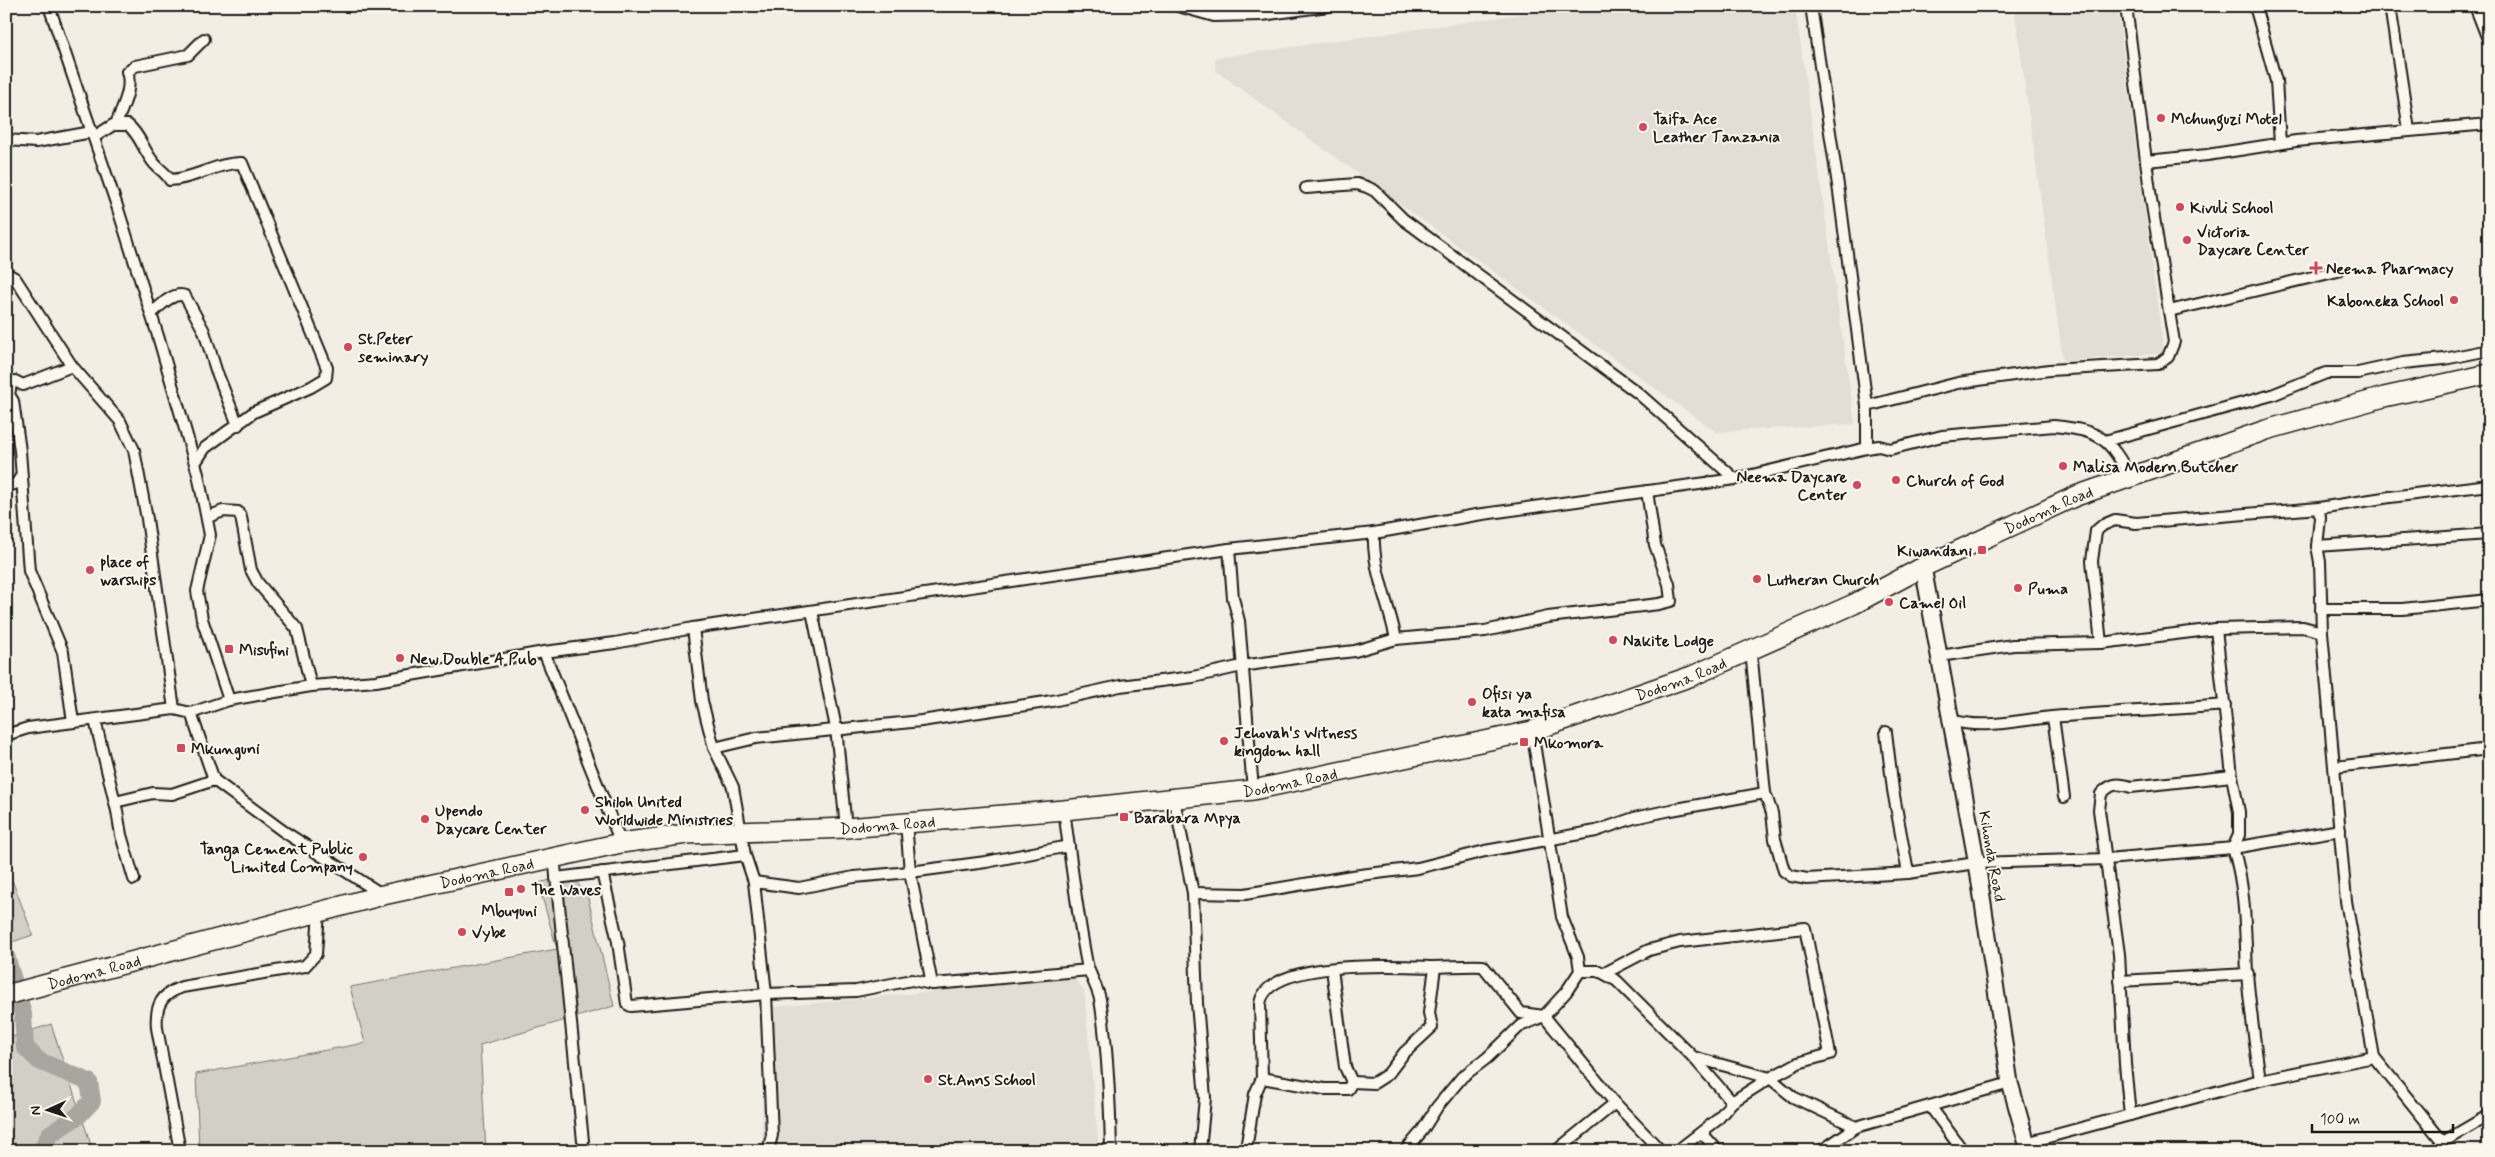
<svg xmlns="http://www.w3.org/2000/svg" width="2495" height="1157" font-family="Mynerve,sans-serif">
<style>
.built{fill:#e2ded5}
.green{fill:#d2cfc6;stroke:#777671}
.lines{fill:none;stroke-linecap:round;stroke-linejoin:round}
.river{stroke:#a9a6a0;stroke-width:18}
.street-casing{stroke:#1c1c1c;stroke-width:14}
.secondary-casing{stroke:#1c1c1c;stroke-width:19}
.highway-casing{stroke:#1c1c1c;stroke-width:22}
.street{stroke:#fbf7ec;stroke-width:10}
.secondary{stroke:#fbf7ec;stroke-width:15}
.highway{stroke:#fbf7ec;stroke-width:19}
.poi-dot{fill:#d1495b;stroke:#fbf7ec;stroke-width:2}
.labels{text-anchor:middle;stroke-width:4;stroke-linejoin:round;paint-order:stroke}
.poi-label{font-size:16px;font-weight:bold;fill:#1c1c1c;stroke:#fbf7ec;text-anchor:start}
.street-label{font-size:16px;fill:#1c1c1c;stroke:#fbf7ec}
</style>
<rect width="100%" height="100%" fill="#f2eee4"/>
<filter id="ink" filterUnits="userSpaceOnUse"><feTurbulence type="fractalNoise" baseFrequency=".02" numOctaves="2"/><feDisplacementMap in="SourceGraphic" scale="10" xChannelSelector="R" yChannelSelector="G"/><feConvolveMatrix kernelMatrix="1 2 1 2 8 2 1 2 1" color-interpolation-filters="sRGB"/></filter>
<g filter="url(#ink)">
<g class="built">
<polygon points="1578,6 1795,6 1855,424 1716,432 1216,71 1215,58"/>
<polygon points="2014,6 2117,6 2164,353 2063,361"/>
<polygon points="1074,978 1084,991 1099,1151 762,1151 764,1008"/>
</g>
<g class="green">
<polygon points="6,864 33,935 6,944"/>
<polygon points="572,875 588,898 614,1006 480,1045 486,1151 199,1151 196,1074 365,1043 350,987 557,949 538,883"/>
<polygon points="51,1024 93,1151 6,1151 6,1039"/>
</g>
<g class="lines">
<polyline class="river" points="6,956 23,1014 25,1047 39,1061 89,1082 92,1101 78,1116 50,1134 41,1151"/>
<defs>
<g id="street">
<polyline points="49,6 117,206 158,336 198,474 210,535 197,591 202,619 229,700"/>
<polyline points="1178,6 1214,16 1262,15 1328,6"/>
<path d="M1811,6L1839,192L1867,406V448L1879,446L1890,449L1942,436L2054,426C2101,431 2108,437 2131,478"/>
<polyline points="2255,6 2276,81 2280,143"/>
<polyline points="2390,6 2409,130"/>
<polyline points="2475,6 2489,42"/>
<path d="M116,124C122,108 133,88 127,72L135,66L188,55L204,39"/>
<path d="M94,137L113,125H128C139,134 143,148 151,159C156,168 165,171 170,180C195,179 218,162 242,163L327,368L326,378L311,387L254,412L205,448L195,463"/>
<polyline points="6,140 36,142 92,132"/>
<polyline points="2146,161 2207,155 2296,141 2489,124"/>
<polyline points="1306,188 1357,184 1367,187 1375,191 1403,219 1638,393 1735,479"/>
<polyline points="6,273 15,278 72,366 120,421 134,450 147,519 174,709"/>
<polyline points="2169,311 2338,271"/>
<path d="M151,314C159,307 173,291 185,296L204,331L216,370L238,425"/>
<polyline points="72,366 23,385 15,381 11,384 9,395 13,401 20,451 29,571 63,652 73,722"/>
<polyline points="1867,406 1958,383 2049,370 2158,364 2168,357 2174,342 2151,199 2126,6"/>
<polyline points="2105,441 2272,395 2326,373 2358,373 2403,363 2444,359 2489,350"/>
<polyline points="6,487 17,483 21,476"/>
<polyline points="2319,508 2320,518 2317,546 2320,562 2322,632 2346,901 2374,1057 2443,1142"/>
<polyline points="208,517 223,511 238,512 241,517 251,570 258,583 297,629 311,686"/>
<path d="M1374,533C1372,569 1389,604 1396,639"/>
<polyline points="2317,546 2489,534"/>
<polyline points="1229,549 1233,598 1239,621 1253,790"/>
<polyline points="2321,609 2402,609 2489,600"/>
<polyline points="812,611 836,728 846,828"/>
<polyline points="693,628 702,701 714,748 733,787 745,855 754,882 766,994 772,1135 768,1151"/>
<path d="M2216,629L2232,776L2239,812V835L2233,848C2246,888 2245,931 2247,973C2250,1009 2255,1044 2260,1080"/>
<polyline points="2101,643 2092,561 2096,531 2103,525 2115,520 2136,523 2319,508 2390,497 2489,485"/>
<polyline points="1751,650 1765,793 1772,813 1775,839 1784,871 1791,876 1807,879 1908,873 1976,863 2107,859 2233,848 2340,830"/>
<polyline points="544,652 621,843"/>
<polyline points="1940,656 2013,645 2101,643 2216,629 2303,627 2322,632"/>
<polyline points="191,713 214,780 283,831 383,895"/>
<polyline points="2053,717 2064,797"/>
<polyline points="95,720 117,811 121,835 134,879"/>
<path d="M1950,720C1985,730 2017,720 2052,717C2110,712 2167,710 2225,705"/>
<polyline points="1886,732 1893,790 1908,873"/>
<polyline points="6,735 28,728 174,709 191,713 229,700 311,686 376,681 544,652 615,643 693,628 1229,549 1374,533 1476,515 1735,479 1867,448"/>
<polyline points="714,748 756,738 921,721 1052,701 1120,686 1193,677 1242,666 1310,656 1355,651 1396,639 1485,631 1548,617 1659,604 1671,601 1669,584 1655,545 1647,491"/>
<polyline points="2335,767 2489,749"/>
<polyline points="1174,799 1193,893 1197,1003 1205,1098 1200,1151"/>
<polyline points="115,802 153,793 172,794 214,780"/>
<path d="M1064,810C1071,862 1077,913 1087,964C1090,976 1097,986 1100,999C1108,1049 1110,1101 1111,1151"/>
<polyline points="906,822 910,872 932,984"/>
<polyline points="554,856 583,1141"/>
<polyline points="602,872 618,942 627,1004 631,1006 766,994 856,991 912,980 932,984 958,982 1089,970"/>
<polyline points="556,878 745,855"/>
<polyline points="754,882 799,888 854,877 910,872 986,862 1069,846"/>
<polyline points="1193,893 1245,894 1352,876 1418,868 1485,851 1596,831 1634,818 1671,810 1765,793"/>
<polyline points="1332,969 1345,1067 1352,1082"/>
<polyline points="1580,971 1599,971 1617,981 1693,1057 1770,1078 1793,1097 1856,1127"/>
<polyline points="1605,973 1649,950 1680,942 1805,928 1830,1054 1798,1063 1770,1078 1732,1102 1717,1120 1677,1151"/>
<polyline points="2120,981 2248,974"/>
<polyline points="1693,1057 1732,1102"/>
<polyline points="1262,1078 1324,1089 1348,1089 1352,1082 1374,1083 1388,1074 1404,1053 1432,1027 1429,1013 1435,967"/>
<polyline points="1930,1106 1963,1151"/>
<path d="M2130,1115L2125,1064L2119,954L2099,810L2101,794C2111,783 2118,783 2131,787L2232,776"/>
<polyline points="1702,1133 1718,1151"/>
<polyline points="2026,1143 2260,1080 2374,1057"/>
<path d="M1246,1149L1255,1094L1262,1078L1260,1004C1266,958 1400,966 1433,967C1450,967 1466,965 1483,966L1521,1013L1544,1016L1615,1103L1661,1151"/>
<path d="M180,1151L157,1028C155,1006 161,994 182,987L305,966L316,954L319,912"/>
<polyline points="1405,1151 1422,1131 1437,1107 1462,1077 1487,1058 1520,1026 1544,1016 1566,992 1580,971 1578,957 1562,917 1532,731"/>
<polyline points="1556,1151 1615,1103"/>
<polyline points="1821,1151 1856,1127 2010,1083"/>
<polyline points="2434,1151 2443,1142 2489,1115"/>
</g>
<polyline id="secondary" points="1923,567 1978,870 2010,1083 2029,1151"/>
<g id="highway">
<path id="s1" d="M6,995L383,895L621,843L687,834L846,828L1064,810L1253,790L1532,731L1692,676L1854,604L1923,567L2076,496L2266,430L2384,397L2489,374"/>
</g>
</defs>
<use href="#street" class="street-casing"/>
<use href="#secondary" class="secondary-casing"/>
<use href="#highway" class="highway-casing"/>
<use href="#street" class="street"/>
<use href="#secondary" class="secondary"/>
<use href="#highway" class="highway"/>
</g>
</g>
<g class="poi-dot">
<circle cx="2161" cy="118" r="5"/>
<circle cx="1643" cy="127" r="5"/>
<circle cx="2180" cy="207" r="5"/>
<circle cx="2187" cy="240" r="5"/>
<path d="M2313.5 260.5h5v5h5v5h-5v5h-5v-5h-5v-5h5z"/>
<circle cx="2454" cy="300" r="5"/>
<circle cx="348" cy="347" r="5"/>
<circle cx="2063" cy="466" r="5"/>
<circle cx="1896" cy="480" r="5"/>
<circle cx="1857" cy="485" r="5"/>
<rect x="1977" y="545" width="10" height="10" rx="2.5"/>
<circle cx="90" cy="570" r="5"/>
<circle cx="1757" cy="579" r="5"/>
<circle cx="2018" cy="588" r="5"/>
<circle cx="1889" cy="602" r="5"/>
<circle cx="1613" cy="640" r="5"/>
<rect x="224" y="644" width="10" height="10" rx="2.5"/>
<circle cx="400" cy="658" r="5"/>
<circle cx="1472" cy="702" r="5"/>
<circle cx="1224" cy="741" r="5"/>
<rect x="1519" y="737" width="10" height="10" rx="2.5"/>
<rect x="176" y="743" width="10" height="10" rx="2.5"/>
<circle cx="585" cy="810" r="5"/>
<rect x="1119" y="812" width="10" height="10" rx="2.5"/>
<circle cx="425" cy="819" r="5"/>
<circle cx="363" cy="857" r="5"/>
<circle cx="521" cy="889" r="5"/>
<rect x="504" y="887" width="10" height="10" rx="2.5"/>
<circle cx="462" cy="932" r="5"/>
<circle cx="928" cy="1079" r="5"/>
</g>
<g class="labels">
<g class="poi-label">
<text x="1653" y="124">Taifa Ace<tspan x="1653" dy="18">Leather Tanzania</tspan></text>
<text x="2171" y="124">Mchunguzi Motel</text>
<text x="2190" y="213">Kivuli School</text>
<text x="2197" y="237">Victoria<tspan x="2197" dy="18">Daycare Center</tspan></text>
<text x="2326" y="274">Neema Pharmacy</text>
<text x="2444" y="306" text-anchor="end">Kaboneka School</text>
<text x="358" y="344">St.Peter<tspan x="358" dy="18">seminary</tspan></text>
<text x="2073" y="472">Malisa Modern Butcher</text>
<text x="1847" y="482" text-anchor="end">Neema Daycare<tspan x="1847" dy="18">Center</tspan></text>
<text x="1906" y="486">Church of God</text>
<text x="1972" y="556" text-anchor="end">Kiwandani</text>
<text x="100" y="567">place of<tspan x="100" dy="18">warships</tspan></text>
<text x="1767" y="585">Lutheran Church</text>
<text x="2028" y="594">Puma</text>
<text x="1899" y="608">Camel Oil</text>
<text x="1623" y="646">Nakite Lodge</text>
<text x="239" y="655">Misufini</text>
<text x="410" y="664">New Double A Pub</text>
<text x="1482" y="699">Ofisi ya<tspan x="1482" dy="18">kata mafisa</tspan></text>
<text x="1234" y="738">Jehovah's Witness<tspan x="1234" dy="18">kingdom hall</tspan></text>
<text x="1534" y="748">Mkomora</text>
<text x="191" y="754">Mkunguni</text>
<text x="595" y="807">Shiloh United<tspan x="595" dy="18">Worldwide Ministries</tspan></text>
<text x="435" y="816">Upendo<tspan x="435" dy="18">Daycare Center</tspan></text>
<text x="1134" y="823">Barabara Mpya</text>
<text x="353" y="854" text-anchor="end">Tanga Cement Public<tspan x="353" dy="18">Limited Company</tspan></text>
<text x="531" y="895">The Waves</text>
<text x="509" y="916" text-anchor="middle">Mbuyuni</text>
<text x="472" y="938">Vybe</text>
<text x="938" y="1085">St.Anns School</text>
</g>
<g class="street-label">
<text dy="6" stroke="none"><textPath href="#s1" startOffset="2116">Dodoma Road</textPath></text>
<text dy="6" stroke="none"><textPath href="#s1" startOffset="1711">Dodoma Road</textPath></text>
<text dy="6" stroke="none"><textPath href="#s1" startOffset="1306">Dodoma Road</textPath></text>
<text dy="6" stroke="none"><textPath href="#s1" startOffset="901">Dodoma Road</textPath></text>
<text transform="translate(1993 856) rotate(80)" y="6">Kihonda Road</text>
<text dy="6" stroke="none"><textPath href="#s1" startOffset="496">Dodoma Road</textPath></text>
<text dy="6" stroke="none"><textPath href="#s1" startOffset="91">Dodoma Road</textPath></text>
</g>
</g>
<rect width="2495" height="1157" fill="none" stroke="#fbf7ec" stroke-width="25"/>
<rect x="12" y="12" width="2470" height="1132" fill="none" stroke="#1c1c1c" stroke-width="2" filter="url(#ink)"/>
<g transform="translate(48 1110) rotate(267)" stroke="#fbf7ec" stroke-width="4" paint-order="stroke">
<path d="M0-4L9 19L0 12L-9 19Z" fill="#1c1c1c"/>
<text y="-8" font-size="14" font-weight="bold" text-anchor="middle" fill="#1c1c1c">N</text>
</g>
<path d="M2312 1124v8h141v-8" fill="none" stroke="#1c1c1c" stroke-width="2.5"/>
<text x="2320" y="1124" font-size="15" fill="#1c1c1c" stroke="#fbf7ec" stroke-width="4" paint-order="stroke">100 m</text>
</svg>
